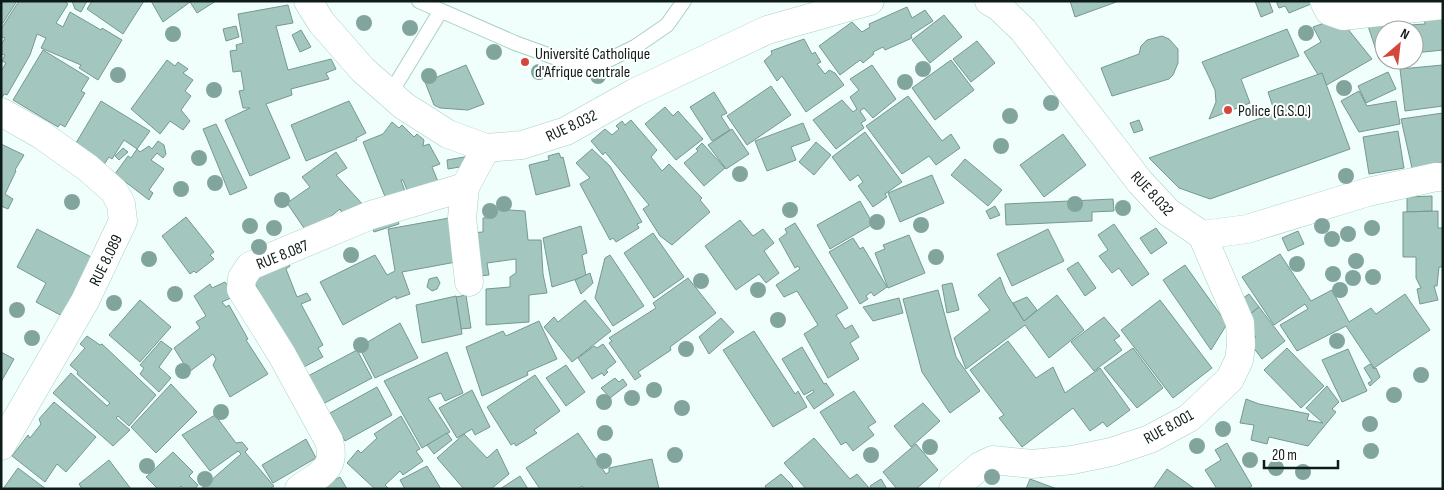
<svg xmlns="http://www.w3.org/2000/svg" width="1444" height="490" font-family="'Sofia Sans Condensed',sans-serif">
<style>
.building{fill:#a3c7be;stroke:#759890}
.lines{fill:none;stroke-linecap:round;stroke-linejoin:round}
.lane-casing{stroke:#abcfc6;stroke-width:16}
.street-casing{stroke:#abcfc6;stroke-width:29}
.secondary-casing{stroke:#abcfc6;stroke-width:29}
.lane{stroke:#fff;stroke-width:14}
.street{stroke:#fff;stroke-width:28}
.secondary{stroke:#fff;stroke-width:28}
.tree{fill:#81a49c}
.poi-dot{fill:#d5473c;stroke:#fff;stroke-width:2}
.labels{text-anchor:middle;stroke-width:4;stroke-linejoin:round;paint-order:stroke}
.poi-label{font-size:16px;fill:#0e1c19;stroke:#fff;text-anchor:start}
.street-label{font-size:16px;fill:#0e1c19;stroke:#fff}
</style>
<rect width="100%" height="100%" fill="#f0fffb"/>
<g class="building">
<polygon points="1,1 17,1 1,26"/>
<polygon points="19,1 64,1 68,4 56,23 63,27 70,12 101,30 102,28 122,40 98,80 79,68 81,65 41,48 46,38 37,34 30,55 7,95 4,94 1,100 1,71 6,63 2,61 5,55 1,54 1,45 5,38 1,37 1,29"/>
<polygon points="72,1 87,1 81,12 75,9"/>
<polygon points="92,1 144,1 123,34 87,9"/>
<polygon points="151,1 216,1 197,13 190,2 163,22"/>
<polygon points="1070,1 1119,1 1075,17"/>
<polygon points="1255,1 1269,1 1273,12 1261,17"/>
<polygon points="1276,1 1316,1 1316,2 1289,13 1285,6 1279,8"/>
<polygon points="288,5 293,23 276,26 288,70 331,59 336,69 326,73 329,79 291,89 292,95 266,104 290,158 250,176 225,120 250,108 243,108 239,91 244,90 241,71 233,72 230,51 237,50 236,45 243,43 238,14"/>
<polygon points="907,7 912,18 925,10 933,21 911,35 912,38 885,50 883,47 873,52 874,54 863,63 860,60 840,75 819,46 852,22 862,32 870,27 869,24"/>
<polygon points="1443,14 1443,50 1414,53 1414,30 1384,30 1384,58 1379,59 1367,23 1391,19 1394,26 1425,24 1424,15"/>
<polygon points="944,15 962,37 930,63 912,40"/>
<polygon points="1339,18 1372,59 1325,86 1304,52 1321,42 1313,27"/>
<polygon points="236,26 239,37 226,41 223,29"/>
<polygon points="1287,29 1299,56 1241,79 1250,103 1209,119 1216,102 1215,90 1202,62"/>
<polygon points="301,30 311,47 300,52 292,35"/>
<polygon points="1162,36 1169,39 1178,49 1178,63 1173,75 1169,79 1112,96 1101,68 1139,54 1141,46 1147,40"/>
<polygon points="804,39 812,54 815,52 821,62 817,64 825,74 829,70 835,73 844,85 806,112 782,76 777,81 764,61 772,54 771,51"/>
<polygon points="977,41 995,63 971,82 953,59"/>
<polygon points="43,50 89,78 81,91 85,93 65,127 60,124 58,127 13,100"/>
<polygon points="167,60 175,66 178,62 188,69 183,73 193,80 185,91 191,96 181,110 190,121 183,130 170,121 160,134 131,109"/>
<polygon points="951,60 974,90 935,120 912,88"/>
<polygon points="466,65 484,104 468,110 440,108 434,105 425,82"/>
<polygon points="872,65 896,99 873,118 864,108 860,111 866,120 861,123 864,128 836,149 813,120 842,100 853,112 857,109 850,97 859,90 850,79"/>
<polygon points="1443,65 1443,106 1405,111 1400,69"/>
<polygon points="1388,72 1396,89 1366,103 1358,86"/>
<polygon points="1322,73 1350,149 1210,199 1179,188 1149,158 1275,113 1268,92"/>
<polygon points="771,86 791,115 747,145 727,116"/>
<polygon points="1359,91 1367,106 1396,101 1400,124 1359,132 1341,101"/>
<polygon points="714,92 727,113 721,116 730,130 712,141 690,107"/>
<polygon points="908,96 942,141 951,134 960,148 936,165 929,156 902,174 866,126"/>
<polygon points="101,101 150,131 137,149 124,140 112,159 109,157 103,166 73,148"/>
<polygon points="349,101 366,133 356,138 357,140 306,161 291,125"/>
<polygon points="665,107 673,116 678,111 703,139 676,160 645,124"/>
<polygon points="1443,113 1443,162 1412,168 1401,119"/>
<polygon points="631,120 657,150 651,157 662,171 669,164 702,198 700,200 710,212 672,245 660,236 643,209 649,205 605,152 603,155 591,141 605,129 612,135 619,129 616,126 622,121 625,125"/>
<polygon points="1139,120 1143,130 1134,133 1130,123"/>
<polygon points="392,122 399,128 402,125 414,137 417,134 424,140 423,146 429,144 440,164 432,167 439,184 409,195 403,180 401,180 407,197 388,204 363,142 383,134"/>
<polygon points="803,123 810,140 791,147 796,160 767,171 755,141"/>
<polygon points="216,124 247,188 230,195 203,129"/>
<polygon points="732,129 749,154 726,169 708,145"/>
<polygon points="1398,131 1404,168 1369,174 1363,137"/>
<polygon points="865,132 902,182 885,194 887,197 873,207 858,186 863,182 858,175 850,181 832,157"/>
<polygon points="1063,134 1086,165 1044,197 1020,165"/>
<polygon points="158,141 164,145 166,154 163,158 157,153 151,160 164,169 149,190 153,193 149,200 115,174 128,156 131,158 137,149 140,152 149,146 152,149"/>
<polygon points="816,142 831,155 814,175 799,162"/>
<polygon points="702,143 725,168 704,186 684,163 698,151 696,149"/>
<polygon points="1,144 24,155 15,170 16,171 5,194 13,199 8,209 1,206"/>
<polygon points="123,148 128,152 119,160 115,156"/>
<polygon points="592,149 610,166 642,222 637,224 639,228 616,242 613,238 610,240 580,184 590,178 576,163"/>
<polygon points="336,152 347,168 336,175 365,207 344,217 340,209 308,234 287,203 310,187 302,177"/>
<polygon points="559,153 561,158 563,157 570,186 536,195 529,165 549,160 548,156"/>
<polygon points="470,156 471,165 448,169 447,160"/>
<polygon points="965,159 1002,190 988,206 951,175"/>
<polygon points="932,175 944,203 900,222 888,193"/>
<polygon points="1432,196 1432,211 1407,212 1407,197"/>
<polygon points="1113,199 1114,211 1092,212 1092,221 1006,225 1005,204"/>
<polygon points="860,201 873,224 830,249 817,225"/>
<polygon points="995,206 1000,215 990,219 986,211"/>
<polygon points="494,209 525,211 528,240 541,240 543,274 547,293 529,295 529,322 486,325 486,289 510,287 510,277 516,273 516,259 487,263 489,275 469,277 468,233 483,232 483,218 494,217"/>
<polygon points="1438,211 1438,228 1443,228 1443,267 1439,267 1437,286 1434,286 1438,300 1420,304 1417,289 1421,288 1416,278 1416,257 1403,257 1403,212"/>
<polygon points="395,213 399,224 374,232 370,222"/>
<polygon points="186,217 214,252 210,255 214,259 196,273 194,271 190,274 162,236"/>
<polygon points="449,218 456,262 402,272 410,294 396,299 396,296 343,325 320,282 375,255 387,275 395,271 388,229"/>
<polygon points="740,220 753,236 763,229 774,243 764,251 779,273 766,283 759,274 736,290 705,246"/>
<polygon points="795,223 848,308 836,315 845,329 852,325 859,337 850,343 859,359 828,378 804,334 818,325 797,291 784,297 776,285 800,269 798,266 795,268 779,239 787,233 785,229"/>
<polygon points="1114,224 1149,274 1132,286 1119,268 1112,273 1099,256 1108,250 1098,235"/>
<polygon points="581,226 587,253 582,255 586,276 552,287 543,238"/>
<polygon points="1156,228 1167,243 1151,254 1140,238"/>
<polygon points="37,229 95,259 64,317 36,302 46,283 17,267"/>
<polygon points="1048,229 1064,261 1012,286 997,254"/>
<polygon points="1298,231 1304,244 1288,251 1282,238"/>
<polygon points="653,233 684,277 654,298 624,253"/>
<polygon points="909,235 925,273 888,288 875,253 885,249 883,245"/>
<polygon points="853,238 860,249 863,247 887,287 874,296 871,292 866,296 868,299 860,304 829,252"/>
<polygon points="284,254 290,266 286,269 297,297 307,293 311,300 301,304 323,345 318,348 323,357 300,369 253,280"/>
<polygon points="1280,254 1311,301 1332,290 1349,322 1371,308 1376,314 1405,294 1430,330 1374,368 1346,326 1297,351 1280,325 1308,309 1305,304 1274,325 1242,277"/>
<polygon points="610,255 644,306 613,326 595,298 605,258"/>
<polygon points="1078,262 1096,288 1085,296 1067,269"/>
<polygon points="1185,265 1227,324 1211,350 1163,280"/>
<polygon points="590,273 593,283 581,294 575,280"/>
<polygon points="437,277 440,283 437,289 432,291 427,287 429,279"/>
<polygon points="1000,277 1006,293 1024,321 1057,295 1084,330 1049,358 1025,325 966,369 954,338 990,310 978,295"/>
<polygon points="688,278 716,313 670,347 671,350 638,372 641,376 635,380 609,343 612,341 609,338 656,308 653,303"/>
<polygon points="225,282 235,296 222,302 226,307 229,305 248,339 246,340 268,374 230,397 213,365 216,359 213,354 189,372 174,348 200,328 196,322 206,316 194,296 210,284 212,288"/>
<polygon points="952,283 959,310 947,313 942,285"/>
<polygon points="938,290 956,357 980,391 950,413 922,372 903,299"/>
<polygon points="1249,294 1259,307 1250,314 1243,298"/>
<polygon points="466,295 471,328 461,329 456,297"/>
<polygon points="456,296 462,334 422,343 416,305"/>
<polygon points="1027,297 1037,310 1024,321 1013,303"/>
<polygon points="899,298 903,313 873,321 863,307"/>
<polygon points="140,300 171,327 140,362 109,335"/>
<polygon points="585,300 611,331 572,362 544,327 554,317 558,322"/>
<polygon points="1160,300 1212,368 1173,398 1121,330"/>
<polygon points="1259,307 1285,341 1262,359 1250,343 1256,337 1243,320"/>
<polygon points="1104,317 1120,336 1114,340 1122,350 1094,371 1071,342"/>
<polygon points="721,318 734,332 709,354 699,337"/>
<polygon points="539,321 557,359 527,372 528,375 482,396 466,347 503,331 506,336"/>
<polygon points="400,323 418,358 375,378 359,347"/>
<polygon points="754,331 795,394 798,391 807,407 773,427 723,350"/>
<polygon points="87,336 100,345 102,344 156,395 129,426 118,416 116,418 130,430 113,446 53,393 71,373 107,406 110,403 77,374 78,372 70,365 85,348 80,344"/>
<polygon points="161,341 172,349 159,367 171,378 159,392 140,374 144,368 140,365"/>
<polygon points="1008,341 1036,378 1053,367 1065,393 1100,368 1130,410 1107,427 1103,422 1090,431 1073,408 1022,447 999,418 1004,415 970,370"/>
<polygon points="603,344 616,362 606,370 608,372 604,376 602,373 592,379 578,358 594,346 597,348"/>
<polygon points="802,347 824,384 826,383 834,395 814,409 806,397 814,392 813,390 804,395 782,359"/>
<polygon points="1133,348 1163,388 1137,408 1104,368"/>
<polygon points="1287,348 1324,386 1301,408 1264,370"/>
<polygon points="1348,349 1367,391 1342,402 1322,360"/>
<polygon points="357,350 372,378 323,404 308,376"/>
<polygon points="1,352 14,359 1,382"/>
<polygon points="447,352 463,393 445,401 441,393 428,398 450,432 422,448 384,381"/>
<polygon points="1370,364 1374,369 1376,368 1380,377 1370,386 1368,383 1372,381 1364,368"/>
<polygon points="566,365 585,392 566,406 546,378"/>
<polygon points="535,375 560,411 534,430 537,433 516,446 514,443 511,445 487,407"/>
<polygon points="615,378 619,382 623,379 627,385 610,398 601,388"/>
<polygon points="171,384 197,412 156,453 131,427"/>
<polygon points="1327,386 1339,402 1332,409 1336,412 1308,446 1269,437 1267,444 1251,440 1254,425 1240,423 1246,399 1259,404 1309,414 1307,420 1323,423 1306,408"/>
<polygon points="377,387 392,415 345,441 330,413"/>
<polygon points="472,390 490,427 475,435 472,429 457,438 439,408"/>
<polygon points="854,391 876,422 868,427 874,435 853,451 846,442 841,445 820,412"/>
<polygon points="54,402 96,437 66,472 57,464 45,482 12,456 28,435 30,438 41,424 39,419"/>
<polygon points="923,403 940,421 911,447 894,426"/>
<polygon points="215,415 236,443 242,442 248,449 245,452 274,486 270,489 201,489 241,454 238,451 210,471 182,435"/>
<polygon points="401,416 420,449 416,451 423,461 403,475 400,471 385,485 389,489 375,489 347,463 358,450 361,453 377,438 374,434"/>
<polygon points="447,433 452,440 434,454 427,445"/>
<polygon points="578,433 606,474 609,472 609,468 652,459 659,489 584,489 582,486 578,489 540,489 526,468"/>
<polygon points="464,434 487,458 497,449 509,474 491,489 464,489 437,458"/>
<polygon points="814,438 850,479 857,474 870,489 806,489 784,463"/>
<polygon points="306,439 316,458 273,483 262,465"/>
<polygon points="1227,443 1252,486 1248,489 1217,489 1205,470 1221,460 1215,450"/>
<polygon points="916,444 938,470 916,489 897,489 883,472"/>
<polygon points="173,452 193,472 189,476 198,485 195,489 183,489 181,486 178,489 158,489 146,477"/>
<polygon points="109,460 131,489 82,489 79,484"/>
<polygon points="427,466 441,489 405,489 400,480"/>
<polygon points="18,468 46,489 3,489"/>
<polygon points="1167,469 1195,489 1153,489"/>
<polygon points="781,474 791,484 794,489 767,489 765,486"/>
<polygon points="520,476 528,489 500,489"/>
<polygon points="340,477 347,489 318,489"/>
<polygon points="881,479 887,489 872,489 870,486"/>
<polygon points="1030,479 1057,489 1026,489"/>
</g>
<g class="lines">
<defs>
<g id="lane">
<polyline points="419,1 515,43 573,64 602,63 635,47 667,25 684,1"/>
<polyline points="390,94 440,12"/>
</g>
<g id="street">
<polyline points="1324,1 1329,11 1343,16 1443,5"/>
<polyline points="1,112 40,134 88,168 114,191 121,204 123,221 85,301 1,446"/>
<polyline points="465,187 462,218 469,282"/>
<path d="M299,489C319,474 337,470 329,441L282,355L241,289L242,278L250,266L371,215L465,187L486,148"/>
<polyline points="953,489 980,466 993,460 1032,464 1072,460 1111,452 1150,439 1189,418 1230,379 1239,360 1241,345 1240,323 1202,235"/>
</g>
<g id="secondary">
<polyline points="308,1 321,22 363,70 404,106 448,134 486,148 522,145 566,131 634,93 767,30 870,1"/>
<polyline points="989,1 999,7 1023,30 1140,182 1168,212 1202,235 1247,229 1368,192 1436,177 1443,177"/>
</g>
</defs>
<use href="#lane" class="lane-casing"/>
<use href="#street" class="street-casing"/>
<use href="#secondary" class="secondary-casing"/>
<use href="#lane" class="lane"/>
<use href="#street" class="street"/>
<use href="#secondary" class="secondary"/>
</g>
<g class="tree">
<circle cx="364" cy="23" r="8"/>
<circle cx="410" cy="28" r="8"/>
<circle cx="1306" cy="33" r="8"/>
<circle cx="173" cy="34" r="8"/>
<circle cx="494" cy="52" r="8"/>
<circle cx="923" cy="69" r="8"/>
<circle cx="539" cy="72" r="8"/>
<circle cx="118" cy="75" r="8"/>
<circle cx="429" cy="76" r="8"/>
<circle cx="598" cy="76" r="8"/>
<circle cx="905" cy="82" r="8"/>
<circle cx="1344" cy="88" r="8"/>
<circle cx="214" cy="90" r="8"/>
<circle cx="1051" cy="103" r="8"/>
<circle cx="1010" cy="116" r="8"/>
<circle cx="1001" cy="146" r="8"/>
<circle cx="199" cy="158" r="8"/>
<circle cx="740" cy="174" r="8"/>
<circle cx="1346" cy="176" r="8"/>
<circle cx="215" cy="183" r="8"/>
<circle cx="181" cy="189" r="8"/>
<circle cx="282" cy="200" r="8"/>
<circle cx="72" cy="202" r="8"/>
<circle cx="504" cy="204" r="8"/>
<circle cx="1075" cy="204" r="8"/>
<circle cx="1123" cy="208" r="8"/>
<circle cx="790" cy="210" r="8"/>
<circle cx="490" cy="211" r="8"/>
<circle cx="877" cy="222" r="8"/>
<circle cx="921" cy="225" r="8"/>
<circle cx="250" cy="226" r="8"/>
<circle cx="1322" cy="226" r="8"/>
<circle cx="274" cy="228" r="8"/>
<circle cx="1372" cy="228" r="8"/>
<circle cx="1348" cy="234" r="8"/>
<circle cx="1332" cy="239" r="8"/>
<circle cx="259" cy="247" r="8"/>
<circle cx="351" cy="255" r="8"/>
<circle cx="936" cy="257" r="8"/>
<circle cx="149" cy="259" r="8"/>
<circle cx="1356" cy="261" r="8"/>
<circle cx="1297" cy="264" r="8"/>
<circle cx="1333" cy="274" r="8"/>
<circle cx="1373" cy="277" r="8"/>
<circle cx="1353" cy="278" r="8"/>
<circle cx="701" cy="281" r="8"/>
<circle cx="758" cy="290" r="8"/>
<circle cx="1340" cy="290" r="8"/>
<circle cx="175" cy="294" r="8"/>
<circle cx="114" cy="303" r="8"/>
<circle cx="17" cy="310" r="8"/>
<circle cx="778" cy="320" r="8"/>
<circle cx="32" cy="338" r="8"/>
<circle cx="1337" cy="341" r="8"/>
<circle cx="361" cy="345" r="8"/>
<circle cx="686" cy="349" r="8"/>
<circle cx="183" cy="371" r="8"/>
<circle cx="1421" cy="375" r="8"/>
<circle cx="654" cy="390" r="8"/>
<circle cx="1394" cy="395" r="8"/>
<circle cx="632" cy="398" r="8"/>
<circle cx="604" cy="402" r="8"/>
<circle cx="682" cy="408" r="8"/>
<circle cx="221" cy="412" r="8"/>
<circle cx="1370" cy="424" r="8"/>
<circle cx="1223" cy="429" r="8"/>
<circle cx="605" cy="433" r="8"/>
<circle cx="1197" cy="446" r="8"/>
<circle cx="930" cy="447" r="8"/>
<circle cx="1371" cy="451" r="8"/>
<circle cx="675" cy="455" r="8"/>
<circle cx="871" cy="455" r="8"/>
<circle cx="1250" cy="460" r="8"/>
<circle cx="604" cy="461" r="8"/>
<circle cx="147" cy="466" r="8"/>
<circle cx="1276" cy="468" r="8"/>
<circle cx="1303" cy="472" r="8"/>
<circle cx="992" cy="477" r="8"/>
<circle cx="205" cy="479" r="8"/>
</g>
<g class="poi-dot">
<circle cx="525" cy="62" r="5"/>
<circle cx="1228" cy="110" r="5"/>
</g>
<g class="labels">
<g class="poi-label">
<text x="535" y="59">Université Catholique<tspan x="535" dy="18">d'Afrique centrale</tspan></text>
<text x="1238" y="116">Police (G.S.O.)</text>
</g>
<g class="street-label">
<text transform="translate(571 125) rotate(-25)" y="6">RUE 8.032</text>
<text transform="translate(1153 193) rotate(47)" y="6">RUE 8.032</text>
<text transform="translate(282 254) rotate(-22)" y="6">RUE 8.087</text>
<text transform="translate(105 260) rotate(-64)" y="6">RUE 8.089</text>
<text transform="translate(1168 426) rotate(-29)" y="6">RUE 8.001</text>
</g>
</g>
<rect width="1444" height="490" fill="none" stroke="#0e1c19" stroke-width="5"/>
<g transform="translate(1399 45) rotate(28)"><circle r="24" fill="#ffffff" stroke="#9fa4a3"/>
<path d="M0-4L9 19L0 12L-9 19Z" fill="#d5473c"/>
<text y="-8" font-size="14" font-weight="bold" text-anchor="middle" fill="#0e1c19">N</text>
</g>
<path d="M1264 460v8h74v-8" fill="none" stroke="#0e1c19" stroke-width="2.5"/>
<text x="1272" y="460" font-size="15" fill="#0e1c19" stroke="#ffffff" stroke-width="4" paint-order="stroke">20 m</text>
</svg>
